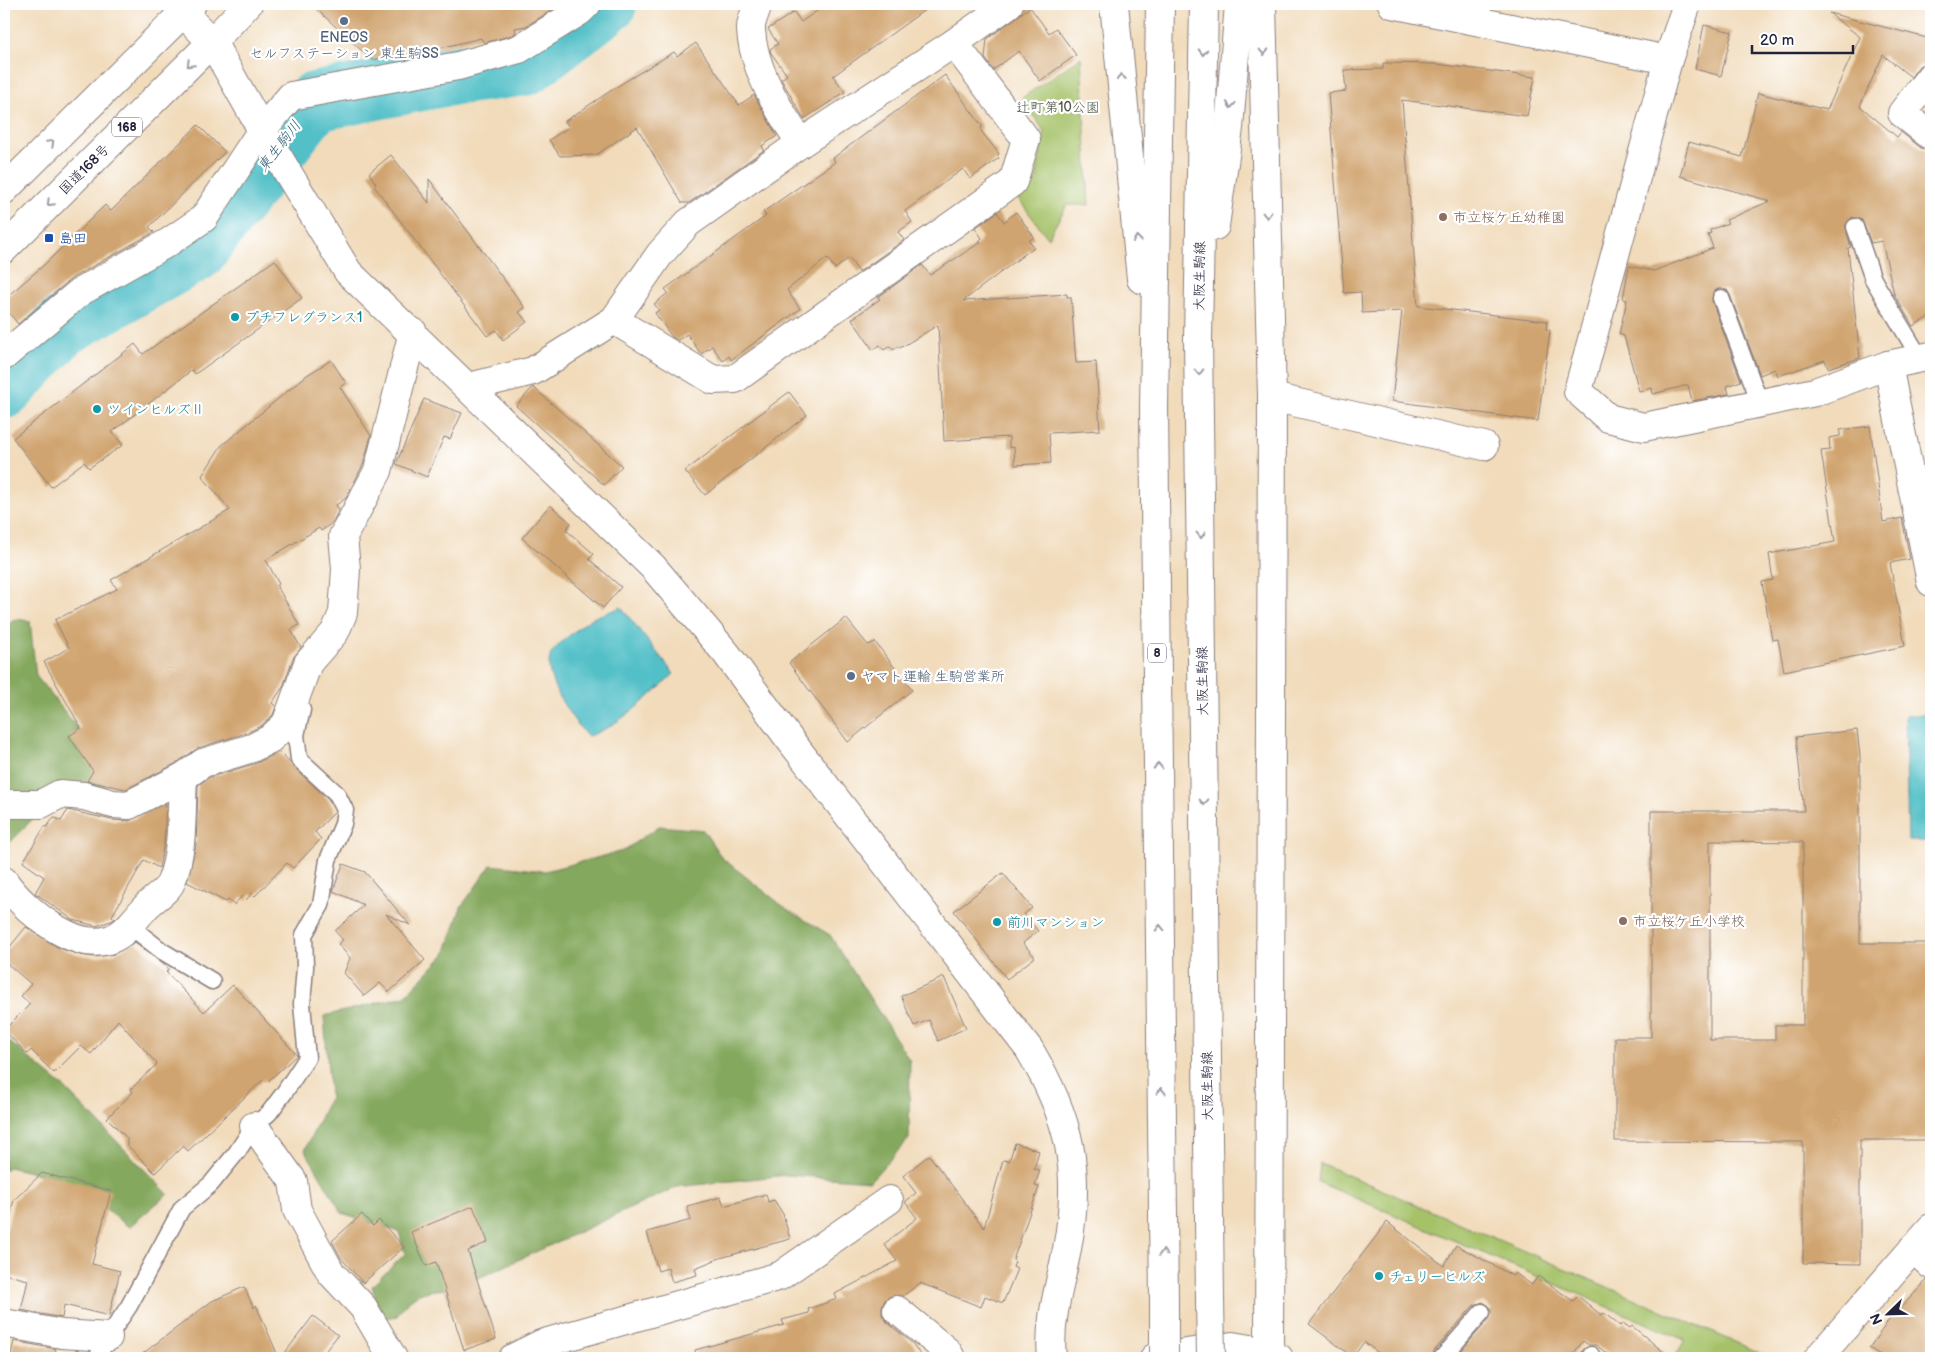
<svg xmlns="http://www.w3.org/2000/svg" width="1935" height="1362" font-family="'Balsamiq Sans','Klee One',sans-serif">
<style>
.green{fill:#a6c269;stroke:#647252}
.forest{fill:#84a85d;stroke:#53654c}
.water{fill:#52c0c8;stroke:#3a7182}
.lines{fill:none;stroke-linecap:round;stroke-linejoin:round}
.river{stroke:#52c0c8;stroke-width:60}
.building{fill:#d0a470;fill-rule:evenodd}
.service-casing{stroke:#8a7e7b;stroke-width:19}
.minor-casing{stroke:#8a7e7b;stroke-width:30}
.tertiary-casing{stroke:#8a7e7b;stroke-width:30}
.primary-casing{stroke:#8a7e7b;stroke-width:30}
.trunk-casing{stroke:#8a7e7b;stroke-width:30}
.service{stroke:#fff;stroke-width:16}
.minor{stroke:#fff;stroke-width:28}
.tertiary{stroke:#fff;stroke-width:28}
.primary{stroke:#fff;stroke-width:28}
.trunk{stroke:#fff;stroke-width:28}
.primary-bridge-casing{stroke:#8a7e7b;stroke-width:30;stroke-linecap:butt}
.primary-bridge{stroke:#fff;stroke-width:28}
.oneway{stroke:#9c9ca7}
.service-dot{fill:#5c6f8a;stroke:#fff;stroke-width:2}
.education-dot{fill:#8d6e63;stroke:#fff;stroke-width:2}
.transit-dot{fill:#1a4fb4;stroke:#fff;stroke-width:2}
.culture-dot{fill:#0f9aa8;stroke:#fff;stroke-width:2}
.labels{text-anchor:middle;stroke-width:4.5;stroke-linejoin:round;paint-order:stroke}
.shield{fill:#fff;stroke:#646476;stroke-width:1}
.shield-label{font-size:12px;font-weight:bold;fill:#22223b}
.service-label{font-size:14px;fill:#4e5e75;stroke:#fff}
.park-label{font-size:14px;fill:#505a4b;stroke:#fff}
.street-label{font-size:14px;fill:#22223b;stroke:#fff}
.education-label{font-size:14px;fill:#785e54;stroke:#fff;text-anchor:start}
.transit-label{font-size:14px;fill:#164399;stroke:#fff;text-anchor:start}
.culture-label{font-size:14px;fill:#0d838f;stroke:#fff;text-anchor:start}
.water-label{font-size:15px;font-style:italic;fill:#356173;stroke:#fff}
</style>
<rect width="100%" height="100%" fill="#fff"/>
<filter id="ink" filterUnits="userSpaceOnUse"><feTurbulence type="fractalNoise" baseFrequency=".02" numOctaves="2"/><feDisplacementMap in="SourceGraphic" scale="10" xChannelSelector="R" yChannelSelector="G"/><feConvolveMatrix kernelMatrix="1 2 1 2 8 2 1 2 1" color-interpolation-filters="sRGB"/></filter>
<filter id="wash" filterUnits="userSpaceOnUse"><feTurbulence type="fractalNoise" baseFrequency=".0096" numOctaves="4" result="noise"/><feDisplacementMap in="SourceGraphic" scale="20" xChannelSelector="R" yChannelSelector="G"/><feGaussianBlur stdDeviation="1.12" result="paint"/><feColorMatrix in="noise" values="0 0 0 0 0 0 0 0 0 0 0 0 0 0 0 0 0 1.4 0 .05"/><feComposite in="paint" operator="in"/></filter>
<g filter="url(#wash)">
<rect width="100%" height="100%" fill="#f1dbbb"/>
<g class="green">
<polygon points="1081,57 1089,205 1067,205 1048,238 1016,196 1036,180 1044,131 1022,98"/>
<polygon points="1320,1163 1772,1358 1674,1358 1685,1340 1318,1182"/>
</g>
<g class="forest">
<polygon points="14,619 30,621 36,676 82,733 104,769 107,802 41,810 4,849 4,628"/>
<path d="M659,826L703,830L722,858L788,910L830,935L910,1061L909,1139L870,1181L787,1175L677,1187L455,1289C428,1290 413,1290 397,1316L385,1318L379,1311L372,1286L405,1254L399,1232L342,1213L305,1150L330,1097L324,1016L405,996L445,954L461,907L491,865L545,871L623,851Z"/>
<polygon points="4,1037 65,1088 168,1194 129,1227 68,1181 9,1167 4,1171"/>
</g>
<g class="water">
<path d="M621,607L674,674C655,692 613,731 587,736C572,719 541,677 551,654C554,647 582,625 589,620C599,614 611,612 621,607Z"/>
<polygon points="1905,715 1931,715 1931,841 1908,841"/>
</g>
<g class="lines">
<polyline class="river" points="4,389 62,327 196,252 314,102 437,78 525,66 607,4"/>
</g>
<g id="blocks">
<g class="building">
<polygon points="311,4 562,4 526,26 515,28 516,32 513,35 484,43 481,38 407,56 404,53 372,60"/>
<polygon points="827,4 933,4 833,76 845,92 804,119 781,79 787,75 771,53 770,49 778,44 768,29 794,12 801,22"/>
<polygon points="1030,7 1049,33 1056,28 1076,55 1040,81 1019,51 993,70 985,58 987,39"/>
<polygon points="1829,13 1931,39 1931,61 1919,66 1911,77 1883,55 1860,106 1897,137 1901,132 1921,148 1931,151 1931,316 1913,326 1894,294 1882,241 1871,243 1862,220 1852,217 1845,226 1851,247 1848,248 1860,358 1828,368 1825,360 1778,376 1775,369 1760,375 1730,295 1727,290 1718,289 1713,292 1712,301 1741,381 1727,386 1729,394 1692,401 1688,385 1653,394 1652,388 1639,391 1624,336 1619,334 1627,300 1623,299 1629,266 1654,271 1713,248 1708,234 1711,233 1710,230 1728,223 1726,220 1770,201 1680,176 1689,142 1742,157 1758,93 1827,110 1860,37"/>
<polygon points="1704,25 1732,32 1721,76 1695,69"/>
<polygon points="696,43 739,105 754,95 777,136 762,146 764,150 689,203 682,203 637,127 596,155 560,156 549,140 569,127 565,121 621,84 674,52 677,56"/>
<polygon points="1383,63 1437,64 1535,77 1527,116 1402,100 1418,306 1547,321 1546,329 1550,330 1538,421 1392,401 1402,311 1362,313 1361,292 1344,293 1328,93 1346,91 1344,70 1383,69"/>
<polygon points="945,75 982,126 981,131 999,154 997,156 999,158 970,179 963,169 905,211 912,222 898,232 904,240 859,272 849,258 835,269 827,258 787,290 800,309 731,360 729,356 723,361 712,346 701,354 687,334 678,340 672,337 655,313 659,310 654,304 668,293 665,289 766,216 763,212 835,162 833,158"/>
<polygon points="198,125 225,152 149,227 154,232 72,278 18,324 4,307 4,299 44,265 105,205 111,211"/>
<polygon points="391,155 429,203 429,179 525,308 519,312 527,322 503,340 496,330 487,336 374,186 376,184 369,173"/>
<polygon points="997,212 1004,222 1016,212 1034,237 1029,241 1034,247 963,301 1067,294 1067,297 1071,297 1076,363 1096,362 1100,430 1049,433 1051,463 1015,465 1014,447 1009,448 1009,437 944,441 938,325 900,348 899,346 893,350 890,346 884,350 880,345 873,350 852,319 880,299 878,297 922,265 930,275 981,242 979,241 982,238 975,228"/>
<polygon points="275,260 302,298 195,374 192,370 112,432 123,445 89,468 84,462 51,487 13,438 135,344 143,354"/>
<polygon points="331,360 346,383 340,387 371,436 363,465 346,498 336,505 339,510 332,523 321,531 319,528 266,560 279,584 277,586 299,625 291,630 301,648 293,658 283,687 272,703 276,707 273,715 261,726 246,733 198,748 175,764 126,789 87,781 93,771 69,736 81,728 44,662 69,648 55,620 117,589 111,580 230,510 202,476 221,446 307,375"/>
<polygon points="533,387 622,466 604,485 516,406"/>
<polygon points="789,392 807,415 705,495 685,471"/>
<polygon points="424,399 462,413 450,439 444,437 427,477 396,464"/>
<polygon points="1870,426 1883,522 1902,518 1910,559 1890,563 1905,646 1784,671 1778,639 1772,640 1762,582 1773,580 1769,554 1835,542 1821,451 1830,450 1829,438 1840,436 1840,430"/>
<polygon points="550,505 571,523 566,530 594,554 589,559 621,587 603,608 522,538"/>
<polygon points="846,618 868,645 875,642 912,690 848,742 789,663"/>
<path d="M1857,730L1860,756V943H1931V1140H1860V1264L1803,1263V1142L1615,1141V1037H1651V811H1804L1796,737ZM1710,841L1803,842V1025H1775V1040H1710Z"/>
<polygon points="279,752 329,801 335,812 315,832 321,839 293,868 287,863 255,896 252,893 246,900 242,896 234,905 228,900 226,902 187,882 196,845 198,785 210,777 257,763"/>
<polygon points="166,803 164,842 159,868 144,860 112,916 115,919 111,921 96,926 73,920 35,893 44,877 23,862 45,826 47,827 54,817 61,821 68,810 112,820 129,821"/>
<polygon points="343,864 365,872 410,925 386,914 425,960 389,992 380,983 364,996 344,973 350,958 338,944 343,940 335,931 364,905 333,891"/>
<polygon points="1003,873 1032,908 1024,914 1038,931 1023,943 1035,957 1007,979 954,911"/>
<polygon points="26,927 59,948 80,955 95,957 114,954 135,942 169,969 166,972 204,1012 233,985 297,1055 267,1082 264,1079 188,1151 183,1146 155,1173 127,1145 127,1138 107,1118 133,1092 131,1089 157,1064 118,1020 91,1054 81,1046 54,1073 31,1050 27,1054 4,1030 30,1004 21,996 31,984 4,961 4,954"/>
<polygon points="944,977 966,1028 938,1041 929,1020 914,1026 901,996"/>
<polygon points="1015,1143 1039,1151 1034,1169 1040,1170 1035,1186 1039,1187 1013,1260 1015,1262 1013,1267 1017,1269 1003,1303 985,1296 981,1307 920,1283 903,1296 891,1296 885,1300 882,1307 882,1315 887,1322 913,1344 922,1358 696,1358 695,1350 784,1325 782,1320 809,1313 808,1309 837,1299 835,1294 897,1261 884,1244 917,1218 905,1202 916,1193 903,1176 929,1155 984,1228 1003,1160 1009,1161"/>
<polygon points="42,1173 111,1191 92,1264 120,1271 109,1316 64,1305 62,1318 21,1310 28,1280 4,1274 4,1240 14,1200"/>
<polygon points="766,1194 768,1202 774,1200 783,1214 790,1239 720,1258 695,1268 697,1275 672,1282 668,1268 658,1271 647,1232 691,1220 687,1206 721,1197 724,1206"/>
<polygon points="473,1206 488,1242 468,1251 496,1339 464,1350 436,1262 426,1266 411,1232"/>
<polygon points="362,1214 373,1226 379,1220 404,1247 363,1283 341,1258 332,1241"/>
<polygon points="1387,1222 1444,1266 1456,1245 1513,1276 1515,1273 1532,1285 1538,1276 1573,1301 1578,1296 1601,1315 1604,1313 1620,1326 1623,1323 1630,1328 1632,1326 1671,1358 1606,1358 1609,1355 1596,1345 1589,1345 1583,1341 1570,1358 1455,1358 1490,1318 1491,1308 1483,1302 1474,1305 1434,1351 1432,1358 1385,1358 1364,1342 1353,1357 1309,1324"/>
<polygon points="1927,1280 1931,1280 1931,1348 1924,1358 1885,1358 1869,1348 1889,1320"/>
<polygon points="244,1287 254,1308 256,1305 279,1358 137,1358 212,1301"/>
<polygon points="313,1316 338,1335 320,1358 281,1358"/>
<polygon points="14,1341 56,1349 54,1358 10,1358"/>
</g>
</g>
</g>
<g filter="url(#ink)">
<use href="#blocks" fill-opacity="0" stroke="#8a7e7b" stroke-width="1"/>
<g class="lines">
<defs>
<g id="service">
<polyline points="1855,227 1873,279 1920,358"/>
<polyline points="1721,298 1760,403"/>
<polyline points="130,926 162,951 212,981"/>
<polyline points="97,1358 108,1337 129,1306 182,1208 211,1184 237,1152 254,1126 269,1113 284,1093 307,1058 302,1004 305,967 304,935 321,905 328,860 343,824 345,810 337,794 299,759 296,735 302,710"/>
<polyline points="1442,1358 1482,1312"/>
<polyline points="1588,1358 1591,1355"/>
</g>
<g id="minor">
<path d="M758,4C756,11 750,22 751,30C753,68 780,113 801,143"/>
<polyline points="1262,4 1272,397"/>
<polyline points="1392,4 1668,60"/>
<polyline points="1687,4 1668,60 1578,391 1608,418 1644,427 1815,392 1888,365 1931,356"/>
<polyline points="1931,76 1902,113 1931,136"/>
<polyline points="614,320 713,380 735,379 1013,182 1026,139 954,43"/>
<polyline points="4,356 80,292 169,242 204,218 262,130 291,96 458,66 519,49 580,11 587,4"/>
<polyline points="1888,365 1931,582"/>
<polyline points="469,387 533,371 614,320 660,254 688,223 801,143 954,43 1009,4"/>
<polyline points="4,804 41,804 60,794 84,796 113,804 129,805 183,777 203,763 252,748 270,739 286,724 308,663 335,632 343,613 346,569 343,536 378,471 413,332"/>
<path d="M4,881C23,909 75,953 111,939C125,934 134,920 144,909C151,900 167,892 171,882C184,849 181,812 183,777"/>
<polyline points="254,1126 293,1181 297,1210 331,1273 363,1307 393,1358"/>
<polyline points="1913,1248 1931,1265"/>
<polyline points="897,1310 947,1351 951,1358"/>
<polyline points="4,1323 62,1334 108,1337"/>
<polyline points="1269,1355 1272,397 1484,446"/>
<polyline points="513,1358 541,1344 780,1276 889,1200"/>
<polyline points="1154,1358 1232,1346 1251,1349 1279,1358"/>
<polyline points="1818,1358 1931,1228"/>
</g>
<path id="tertiary" d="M183,13L212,42L262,130L348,272L653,567L726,653L787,736L1029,1049C1070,1118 1082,1170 1067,1249C1060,1286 1048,1321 1052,1358"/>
<g id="primary">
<polyline points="1114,4 1141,279"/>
<polyline points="1160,4 1154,409 1164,1302"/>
<polyline points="1204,4 1198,339 1210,1298"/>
<polyline points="1215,226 1229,128 1239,4"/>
</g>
<g id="trunk">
<polyline points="4,190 192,4"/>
<polyline points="4,249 212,42 248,4"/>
</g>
</defs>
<use href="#service" class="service-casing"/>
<use href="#minor" class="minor-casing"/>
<use href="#tertiary" class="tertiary-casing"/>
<use href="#primary" class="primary-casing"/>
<use href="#trunk" class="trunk-casing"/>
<use href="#service" class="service"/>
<use href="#minor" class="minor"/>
<use href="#tertiary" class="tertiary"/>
<use href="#primary" class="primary"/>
<use href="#trunk" class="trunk"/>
<defs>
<g id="primary-bridge">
<polyline points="1210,1298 1211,1358"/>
<polyline points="1164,1302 1164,1358"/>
</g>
</defs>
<use href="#primary-bridge" class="primary-bridge-casing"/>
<use href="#primary-bridge" class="primary-bridge"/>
</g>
<defs><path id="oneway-chevron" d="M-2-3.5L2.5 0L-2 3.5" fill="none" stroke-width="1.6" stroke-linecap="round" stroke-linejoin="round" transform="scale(1.25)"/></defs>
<g class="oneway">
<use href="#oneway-chevron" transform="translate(1203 52) rotate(91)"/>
<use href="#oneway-chevron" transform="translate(1264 52) rotate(89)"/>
<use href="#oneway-chevron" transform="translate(190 64) rotate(135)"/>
<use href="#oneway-chevron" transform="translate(1121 77) rotate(-96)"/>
<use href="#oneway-chevron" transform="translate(1231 105) rotate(95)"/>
<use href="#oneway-chevron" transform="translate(51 143) rotate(-45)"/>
<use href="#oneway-chevron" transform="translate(50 203) rotate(135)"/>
<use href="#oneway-chevron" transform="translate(1267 215) rotate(89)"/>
<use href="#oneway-chevron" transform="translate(1137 239) rotate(-96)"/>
<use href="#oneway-chevron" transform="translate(1199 372) rotate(89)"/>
<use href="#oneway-chevron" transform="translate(1201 535) rotate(89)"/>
<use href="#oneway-chevron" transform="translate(1158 766) rotate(-91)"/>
<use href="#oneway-chevron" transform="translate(1204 802) rotate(89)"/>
<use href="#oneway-chevron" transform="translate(1160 928) rotate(-91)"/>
<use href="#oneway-chevron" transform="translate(1161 1091) rotate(-91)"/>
<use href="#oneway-chevron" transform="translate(1163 1253) rotate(-91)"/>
</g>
</g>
<g class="service-dot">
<circle cx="344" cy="21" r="5"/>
<circle cx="851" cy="676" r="5"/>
</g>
<g class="education-dot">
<circle cx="1443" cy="217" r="5"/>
<circle cx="1623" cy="921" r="5"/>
</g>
<rect class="transit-dot" x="44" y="233" width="10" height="10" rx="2.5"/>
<g class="culture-dot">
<circle cx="235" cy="317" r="5"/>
<circle cx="97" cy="409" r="5"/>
<circle cx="997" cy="922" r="5"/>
<circle cx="1379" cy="1276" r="5"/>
</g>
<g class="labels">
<g class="shield">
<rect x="112" y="117.5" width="30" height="19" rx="4"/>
<rect x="1148" y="643.5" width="18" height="19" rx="4"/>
</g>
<g class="shield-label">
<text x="127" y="131">168</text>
<text x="1157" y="657">8</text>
</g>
<g class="service-label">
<text x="344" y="42">ENEOS<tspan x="344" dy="16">セルフステーション 東生駒SS</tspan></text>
<text x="861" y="681" text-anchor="start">ヤマト運輸 生駒営業所</text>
</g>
<g class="park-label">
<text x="1058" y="112">辻町第10公園</text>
</g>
<g class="street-label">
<text transform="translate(84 169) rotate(-45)" y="5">国道168号</text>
<text transform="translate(1199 276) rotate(-89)" y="5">大阪生駒線</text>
<text transform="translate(1202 681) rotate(-91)" y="5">大阪生駒線</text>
<text transform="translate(1207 1086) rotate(-91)" y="5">大阪生駒線</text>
</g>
<g class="education-label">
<text x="1453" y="222">市立桜ケ丘幼稚園</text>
<text x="1633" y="926">市立桜ケ丘小学校</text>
</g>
<g class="transit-label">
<text x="59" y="243">島田</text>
</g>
<g class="culture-label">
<text x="245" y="322">プチフレグランス1</text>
<text x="107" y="414">ツインヒルズⅡ</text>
<text x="1007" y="927">前川マンション</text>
<text x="1389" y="1281">チェリーヒルズ</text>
</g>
<g class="water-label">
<text transform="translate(279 146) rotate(-52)" y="5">東生駒川</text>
</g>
</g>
<rect width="1935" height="1362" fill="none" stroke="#fff" stroke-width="20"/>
<g transform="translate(1888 1314) rotate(247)" stroke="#ffffff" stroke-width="4" paint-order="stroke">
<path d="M0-4L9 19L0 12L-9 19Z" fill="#22223b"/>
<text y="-8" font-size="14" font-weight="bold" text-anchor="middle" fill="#22223b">N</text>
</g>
<path d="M1752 45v8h101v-8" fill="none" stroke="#22223b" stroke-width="2.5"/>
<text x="1760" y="45" font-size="15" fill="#22223b" stroke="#ffffff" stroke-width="4" paint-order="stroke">20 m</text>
</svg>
